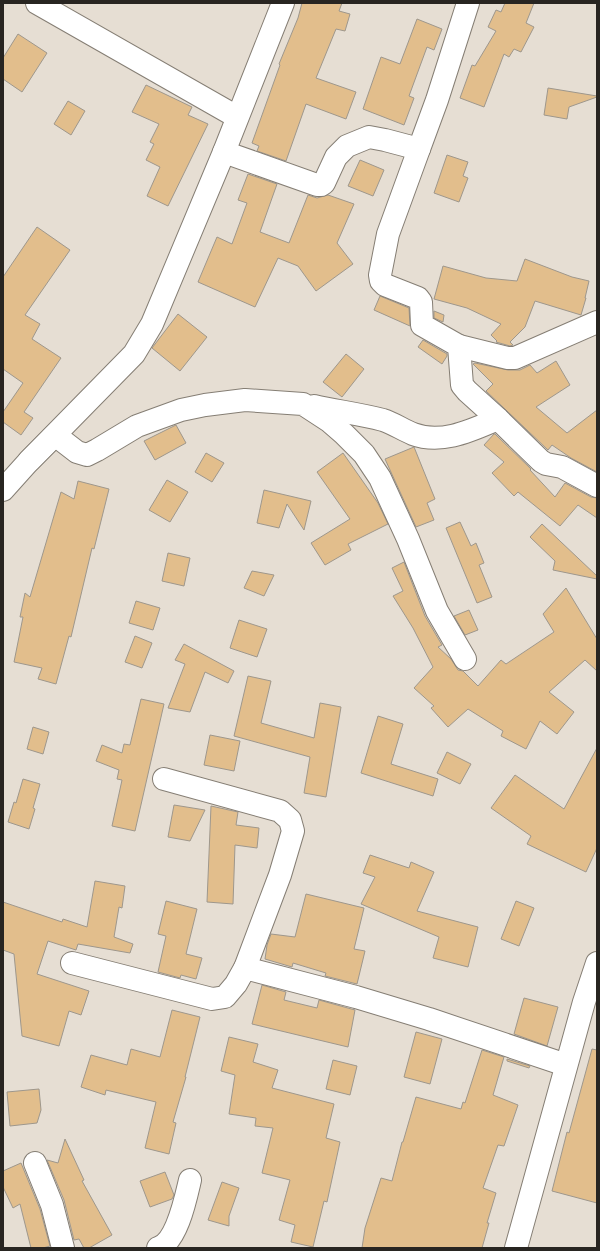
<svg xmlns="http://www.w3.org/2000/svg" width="600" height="1251" font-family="Signika,sans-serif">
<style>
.building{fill:#e2be8c;stroke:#9e978c}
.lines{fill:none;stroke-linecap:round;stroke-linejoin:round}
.minor-casing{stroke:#857e74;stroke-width:24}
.minor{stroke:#fff;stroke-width:22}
</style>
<rect width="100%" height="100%" fill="#e6ded3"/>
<g class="building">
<polygon points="302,3 342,3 339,11 350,14 345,31 336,29 316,78 356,92 346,119 306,104 286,161 257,151 259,146 252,143 280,65 279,64 298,18"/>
<polygon points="505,3 534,3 526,23 534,27 521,52 514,49 509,57 504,54 484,107 460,98 472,65 475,66 496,31 488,27 496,10 501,12"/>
<polygon points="417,19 442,29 434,50 427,47 409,96 414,98 404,125 363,109 381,57 400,64"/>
<polygon points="18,34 47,53 22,92 3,79 3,58"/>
<polygon points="146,85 192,107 188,115 208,124 168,206 147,196 160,167 146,160 154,144 150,142 159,124 132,112"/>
<polygon points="548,88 597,96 597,97 569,107 567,119 544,115"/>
<polygon points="68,101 85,111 71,135 54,124"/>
<polygon points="447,155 468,162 463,176 468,178 459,202 434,193"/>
<polygon points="360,160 384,170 373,196 348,186"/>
<polygon points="248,174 277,184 260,232 289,243 308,195 317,198 328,195 354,204 337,243 353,264 316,291 298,266 278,258 255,307 198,282 217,237 232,244 247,203 238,200"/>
<polygon points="37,227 70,250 25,315 40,324 32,339 61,358 24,412 33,418 21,435 3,422 3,412 23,383 3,369 3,277"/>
<polygon points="525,259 572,277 589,281 585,298 586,298 581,315 535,301 525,327 510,342 513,345 510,346 496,342 497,341 491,335 501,324 467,308 434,299 443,266 486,278 517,281"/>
<polygon points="380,296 409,308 410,326 374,310"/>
<polygon points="434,311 444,315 443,322 434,318"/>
<polygon points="178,314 207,337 180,371 152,348"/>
<polygon points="423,340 447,354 447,356 442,364 418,347"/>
<polygon points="346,354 364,369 342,397 323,382"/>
<polygon points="556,361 570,385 536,407 567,433 597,410 597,472 571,458 552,445 548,450 486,391 493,384 473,364 475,363 508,370 520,370 530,365 537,373"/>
<polygon points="176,425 186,443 155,460 144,441"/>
<polygon points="494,434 495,434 531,469 530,470 555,497 565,483 591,497 597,498 597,518 578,505 560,526 518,492 514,496 492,473 504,462 484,445"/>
<polygon points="414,447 435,499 427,503 434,520 416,527 385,459"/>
<polygon points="206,453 224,463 212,482 195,472"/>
<polygon points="343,453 378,503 388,524 348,544 351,550 325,565 311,543 350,519 317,472"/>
<polygon points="167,480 188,492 170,522 149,510"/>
<polygon points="78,481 109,489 94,549 92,548 71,637 69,636 56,684 38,679 42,668 14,662 23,617 20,617 25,593 30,597 61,492 74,499"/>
<polygon points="264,490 311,501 304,530 287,504 279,528 257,523"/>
<polygon points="460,522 471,546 476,543 484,563 479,565 492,597 477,603 446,528"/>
<polygon points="542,524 597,576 597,579 553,570 555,561 530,537"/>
<polygon points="168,553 190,558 184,586 162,581"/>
<polygon points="404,562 425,616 442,645 438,647 451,659 458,670 463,671 478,686 501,660 506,664 554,632 543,614 566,588 597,639 597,671 585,660 549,692 574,712 557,734 540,721 526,749 501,736 503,731 468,709 448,727 431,708 434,706 414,688 433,667 413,628 393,596 403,591 392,568"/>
<polygon points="252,571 274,575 264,596 244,588"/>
<polygon points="136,601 160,608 153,630 129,623"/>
<polygon points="469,610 478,630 465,635 454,616"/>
<polygon points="239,620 267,629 257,657 230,648"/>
<polygon points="135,636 152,643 142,668 125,662"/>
<polygon points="184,644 234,671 228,683 205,672 190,712 168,708 185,664 175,660"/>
<polygon points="248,676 271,681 261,723 314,738 320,703 341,707 326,797 304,793 310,757 234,736"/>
<polygon points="141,699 164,704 135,831 112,826 122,780 117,779 119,770 96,761 102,745 122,753 124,744 130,745"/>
<polygon points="378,716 403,724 391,764 438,779 433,796 361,773"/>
<polygon points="33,727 49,732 43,754 27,749"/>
<polygon points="210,735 240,741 234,771 204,765"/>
<polygon points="597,748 597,848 586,872 527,844 531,836 491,808 515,775 564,809"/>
<polygon points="447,752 471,764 460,784 437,773"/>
<polygon points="23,779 40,784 33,808 35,809 29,829 8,822 14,802 16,803"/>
<polygon points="174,805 205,810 190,841 168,837"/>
<polygon points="211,806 238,812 236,825 259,828 257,848 235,845 233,904 207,902"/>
<polygon points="370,855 409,868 411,862 434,872 417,911 478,927 468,967 433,958 439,937 361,904 375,877 363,873"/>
<polygon points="95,881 125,886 122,908 119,907 114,937 133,944 130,953 78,944 76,950 48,941 37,974 89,991 81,1015 69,1011 59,1046 22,1036 14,954 3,950 3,902 62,922 63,919 87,927"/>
<polygon points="306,894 364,908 354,949 365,951 357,984 325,976 326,973 293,963 292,967 265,959 267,945 271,934 295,937"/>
<polygon points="166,901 197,909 186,954 202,958 196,979 181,975 180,978 158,972 166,936 158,934"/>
<polygon points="516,901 534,908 519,946 501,939"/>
<polygon points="262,985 286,992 284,1000 317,1008 319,1000 355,1010 348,1047 252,1024"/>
<polygon points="524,998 558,1007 547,1046 514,1034"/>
<polygon points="172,1010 200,1017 185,1077 186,1077 173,1122 176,1123 169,1154 145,1148 156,1102 106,1090 105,1095 81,1087 91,1055 127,1065 131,1049 160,1057"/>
<polygon points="416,1032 442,1039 430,1084 404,1077"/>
<polygon points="229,1037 258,1044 253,1062 278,1070 272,1088 334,1104 326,1138 340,1142 327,1202 324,1201 313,1247 291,1242 295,1225 279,1220 290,1180 262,1173 273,1128 255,1126 256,1118 229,1114 235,1075 221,1071"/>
<polygon points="592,1049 597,1050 597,1203 552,1191 567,1132 569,1133"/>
<polygon points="482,1050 504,1057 493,1095 518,1105 504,1146 498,1145 483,1188 496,1193 487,1223 489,1223 482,1248 362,1248 365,1228 381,1178 392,1181 402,1142 403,1142 416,1097 461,1109 463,1102 465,1103"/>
<polygon points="507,1059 530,1066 529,1068 507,1061"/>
<polygon points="333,1060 357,1066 350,1095 326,1089"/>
<polygon points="39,1089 41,1110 37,1123 10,1126 7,1092"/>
<polygon points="65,1139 84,1180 82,1181 112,1235 89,1248 84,1248 79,1239 74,1240 64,1200 47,1160 58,1163"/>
<polygon points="21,1163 40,1209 50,1246 43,1248 31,1248 20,1204 13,1208 3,1187 3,1171"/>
<polygon points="165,1172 174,1195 172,1199 150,1207 140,1181"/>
<polygon points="222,1182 239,1188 229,1216 229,1226 208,1220"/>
</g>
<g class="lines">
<defs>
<g id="minor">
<polyline points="37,3 237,117"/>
<polyline points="419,149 388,234 380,275 381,281 385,285 418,298 421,302 422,325 459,346 462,385 467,391 498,419 541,461 546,464 562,467 597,486"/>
<polyline points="224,152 317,185 321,185 324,183 336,157 347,146 369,137 385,140 419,149 437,100 468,3"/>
<polyline points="459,346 508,358 515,358 597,322"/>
<path d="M314,406C336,411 360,414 383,420C393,423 403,430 413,434C442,445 472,430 498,419"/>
<polyline points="29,461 55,435 77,452 87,455 97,450 137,426 181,410 205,405 245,400 303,404 329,421 344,434 364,454 380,478 408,539 437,611 465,659"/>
<polyline points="3,490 29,461 134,354 152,324 224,152 283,3"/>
<polyline points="164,779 280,811 290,820 293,831 280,875 245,968"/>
<polyline points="72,963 212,999 225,997 236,984 245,968 356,997 429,1019 566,1065"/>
<polyline points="35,1163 52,1205 63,1248"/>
<path d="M158,1248C177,1242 186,1197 190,1180"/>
<polyline points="516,1248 584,1002 597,963"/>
</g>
</defs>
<use href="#minor" class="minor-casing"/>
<use href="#minor" class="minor"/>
</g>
<rect width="600" height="1251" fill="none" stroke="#282521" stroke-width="8"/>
</svg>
